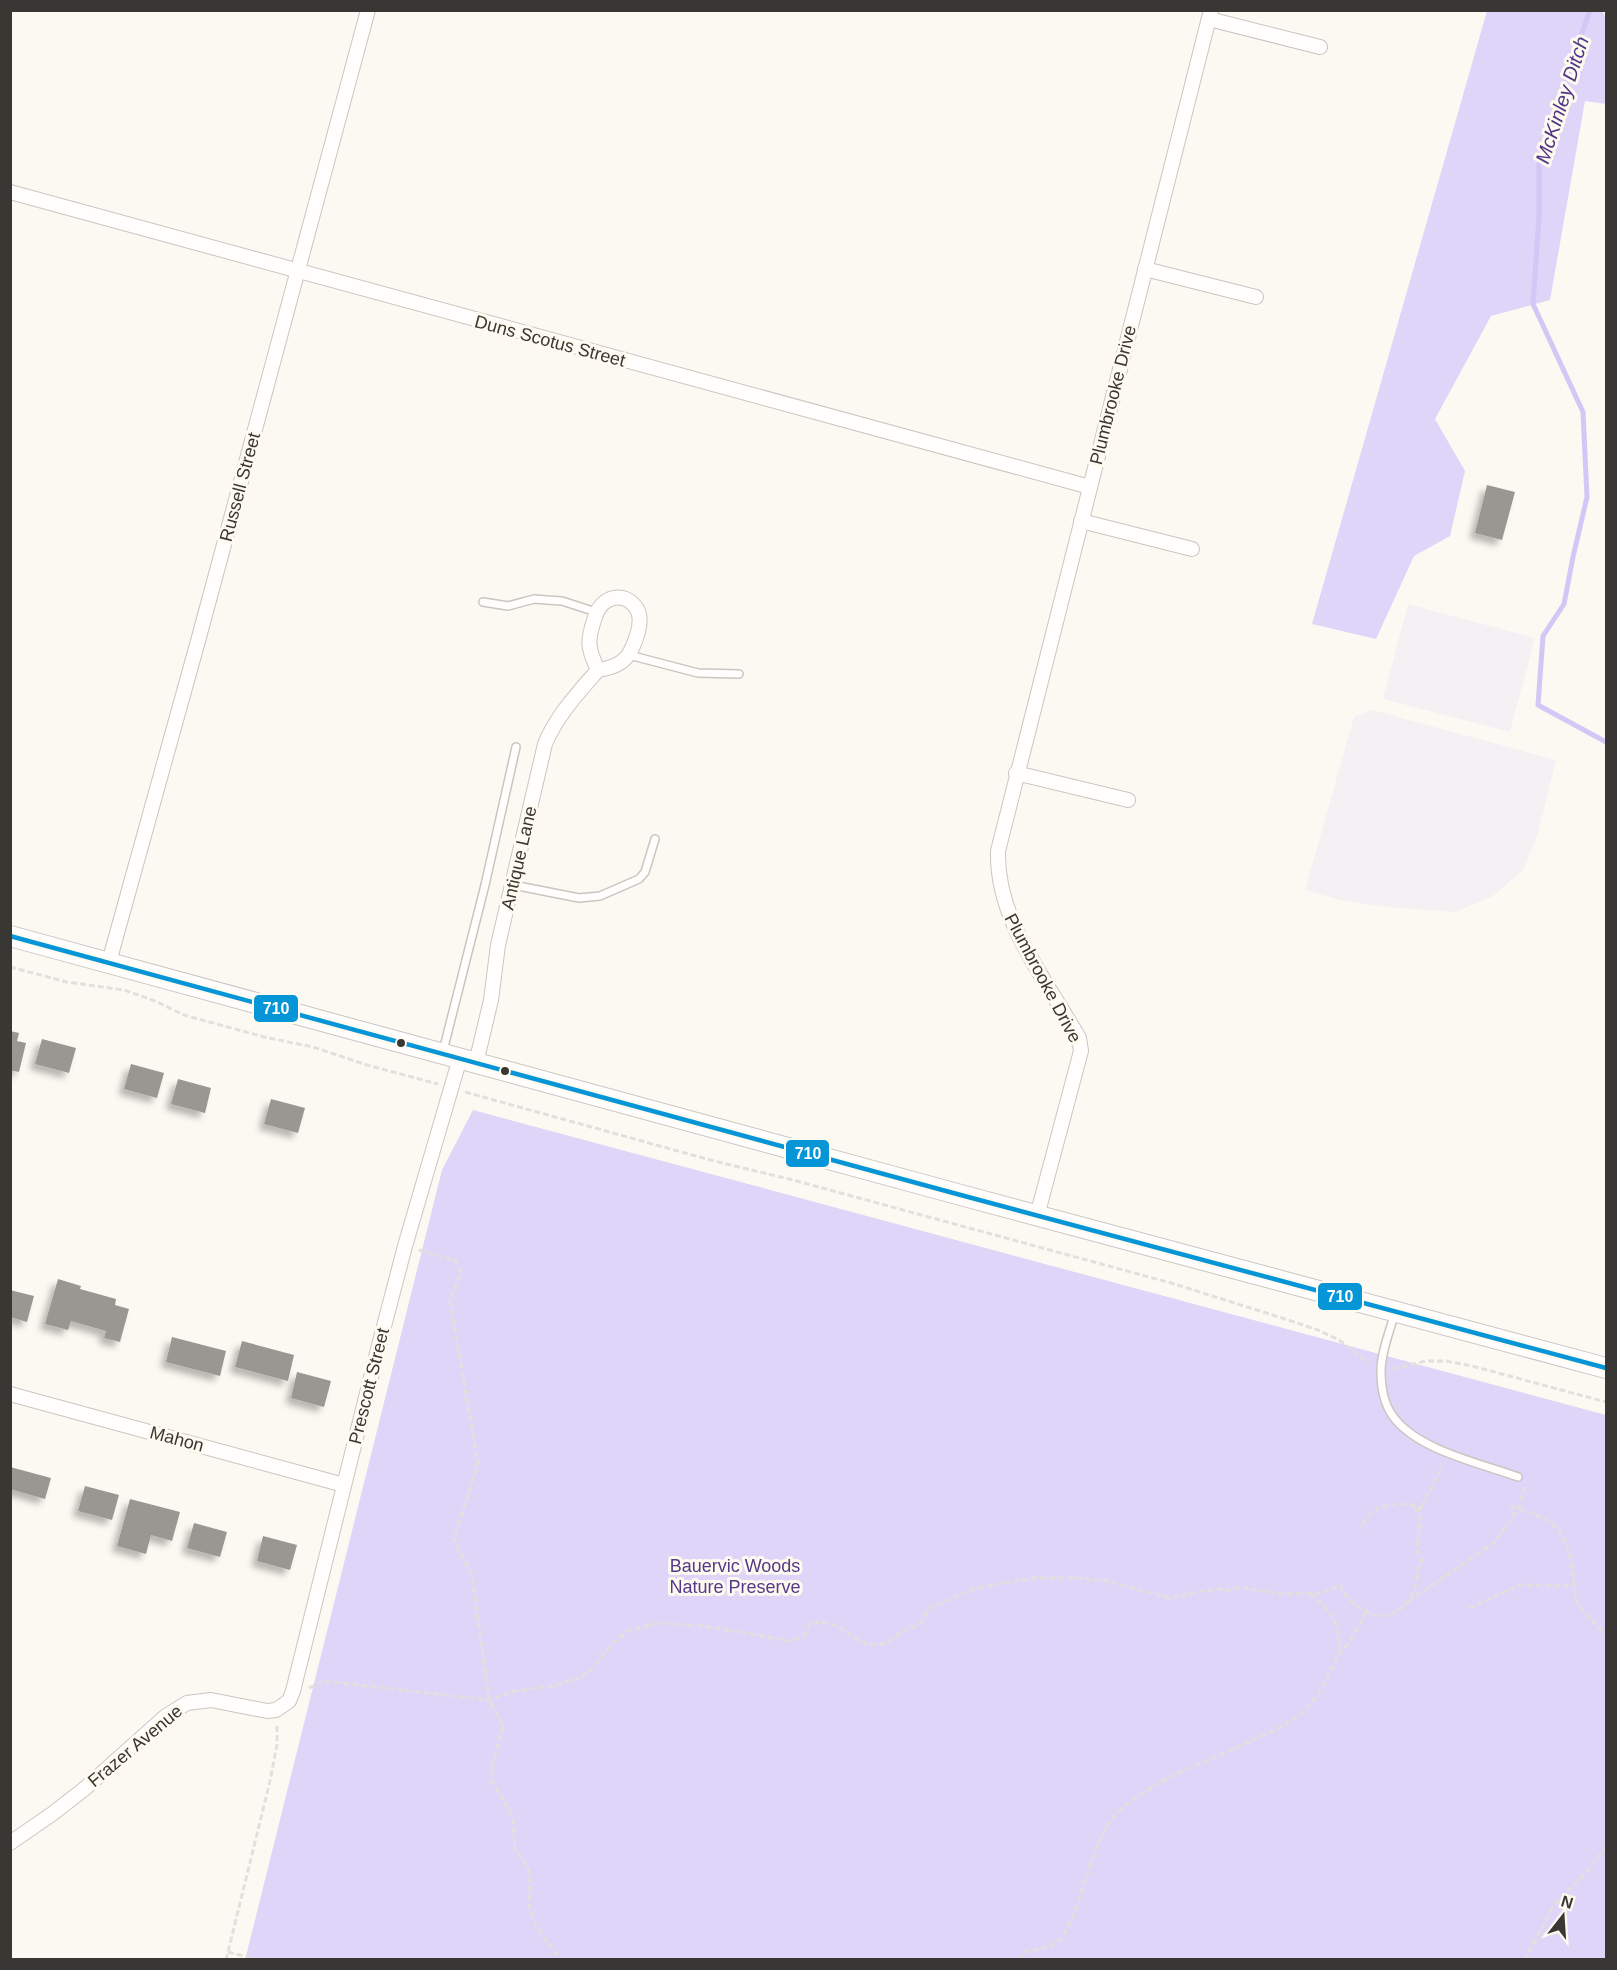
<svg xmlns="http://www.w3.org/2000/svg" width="1617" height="1970" font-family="Helvetica,sans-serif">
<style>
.green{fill:#f4f1f5}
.forest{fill:#ded5f8}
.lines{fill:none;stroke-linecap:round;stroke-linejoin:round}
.stream{stroke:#d3c7f6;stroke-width:5}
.building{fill:#999792;filter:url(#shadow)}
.lane-casing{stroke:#c9c6c2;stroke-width:10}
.street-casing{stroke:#c9c6c2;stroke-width:16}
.secondary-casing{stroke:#c9c6c2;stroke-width:22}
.path{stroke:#e1e0de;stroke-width:3;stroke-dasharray:6 3;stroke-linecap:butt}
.lane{stroke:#fffefd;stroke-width:7}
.street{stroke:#fffefd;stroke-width:14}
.secondary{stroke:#fffefd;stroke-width:20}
.bus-1-casing{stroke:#fffaef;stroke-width:9}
.bus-1{stroke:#0696d7;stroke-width:4.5}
.bus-dot{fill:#393733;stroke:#fffaef;stroke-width:2}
.labels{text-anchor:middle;stroke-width:6;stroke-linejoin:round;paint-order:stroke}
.street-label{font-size:18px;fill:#393733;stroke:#fffaef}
.park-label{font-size:18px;fill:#533a8b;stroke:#fffaef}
.water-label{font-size:20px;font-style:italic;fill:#4f3687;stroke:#fffaef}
.line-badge{stroke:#fffaef;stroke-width:2}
.badge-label{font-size:16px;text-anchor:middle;font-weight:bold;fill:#fff}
</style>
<defs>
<filter id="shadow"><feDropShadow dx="-5.5" dy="5.5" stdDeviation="3" flood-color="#0004"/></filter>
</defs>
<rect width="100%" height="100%" fill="#fcf9f2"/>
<g class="green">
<polygon points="1408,604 1535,638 1510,732 1383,699"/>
<polygon points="1372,710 1556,760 1538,833 1523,870 1493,896 1455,912 1385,907 1340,900 1305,890 1354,717"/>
</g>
<g class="forest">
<polygon points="1487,11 1602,11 1606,18 1606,104 1585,101 1550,300 1491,316 1435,419 1465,471 1450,536 1414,556 1376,639 1312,624"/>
<polygon points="473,1110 1606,1415 1606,1959 245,1960 442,1170"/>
</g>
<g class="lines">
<polyline class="stream" points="1590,10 1561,93 1539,165 1539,218 1533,304 1583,412 1587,497 1573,557 1564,604 1543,636 1538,705 1606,742"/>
</g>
<g class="building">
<polygon points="1487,485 1515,492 1502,540 1475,533"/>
<polygon points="10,1031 19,1033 17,1041 26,1043 19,1072 10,1070 12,1058"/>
<polygon points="42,1039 76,1048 69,1073 35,1064"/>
<polygon points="131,1064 164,1073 157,1098 124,1089"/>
<polygon points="178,1079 211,1088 205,1113 171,1104"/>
<polygon points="271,1099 305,1108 298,1133 264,1124"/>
<polygon points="58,1279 81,1286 80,1289 116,1299 115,1305 129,1309 120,1342 104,1338 106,1331 71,1321 68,1330 45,1324"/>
<polygon points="10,1290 34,1296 27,1322 10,1317"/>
<polygon points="172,1337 226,1351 220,1376 166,1362"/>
<polygon points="242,1341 294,1355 288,1381 235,1367"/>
<polygon points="297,1372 331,1381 324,1407 291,1398"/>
<polygon points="10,1467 51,1478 45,1499 10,1489"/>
<polygon points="85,1486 119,1495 112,1520 78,1511"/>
<polygon points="130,1499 180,1512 172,1541 151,1535 146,1554 117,1546"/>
<polygon points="194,1523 227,1532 220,1557 187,1548"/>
<polygon points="263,1536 297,1545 290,1570 257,1561"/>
</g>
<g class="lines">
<defs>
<g id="lane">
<polyline points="483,602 508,606 534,599 547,600 562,601 596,612"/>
<polyline points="629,655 698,673 739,674"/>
<polyline points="513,885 579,898 600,896 639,879 645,872 655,839"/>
<polyline points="443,1051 485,885 516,747"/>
<path d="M1395,1312C1390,1331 1381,1352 1381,1371C1381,1385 1384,1403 1392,1415C1416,1450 1480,1463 1518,1477"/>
</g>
<g id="street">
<polyline points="1209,19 1320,47"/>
<polyline points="10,192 1090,487"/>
<polyline points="1145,269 1256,297"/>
<polyline points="1081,521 1192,549"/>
<polyline points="1016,773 1128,800"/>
<polyline points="109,962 198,641 368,10"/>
<path d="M476,1063L491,1000L498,945L545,744C557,715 578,693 598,670C625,666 631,656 638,632C640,624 641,616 637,609C624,589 601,597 595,617C587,641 587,647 598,670"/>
<path d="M1037,1216L1081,1051L1079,1038L1072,1026C1040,972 996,916 998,851L1211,10"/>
<polyline points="10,1394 344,1485"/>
<polyline points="10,1843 52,1814 83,1790 166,1716 187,1703 211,1700 267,1711 276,1710 289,1701 293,1691 377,1353 405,1246 460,1058"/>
</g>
<polyline id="secondary" points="10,936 957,1194 1606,1368"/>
</defs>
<use href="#lane" class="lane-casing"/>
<use href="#street" class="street-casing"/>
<use href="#secondary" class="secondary-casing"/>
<g class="path">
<polyline points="10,967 67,982 124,990 155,1001 184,1015 264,1037 313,1047 367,1065 438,1084"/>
<polyline points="465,1092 714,1161 793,1180 1171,1283 1279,1317 1318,1330 1339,1340 1369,1363"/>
<polyline points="419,1250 456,1261 461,1272 450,1301 478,1463 454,1539 472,1575 489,1700 503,1725 492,1767 492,1781 510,1811 513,1820 515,1850 528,1867 530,1880 529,1907 534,1921 546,1941 561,1960"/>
<polyline points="1393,1369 1426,1361 1446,1361 1472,1366 1606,1402"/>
<path d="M1510,1506C1555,1520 1566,1526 1573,1575C1574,1584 1574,1595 1578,1603C1584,1614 1597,1625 1606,1634"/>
<polyline points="1414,1511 1421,1508 1443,1465"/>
<path d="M1340,1585C1355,1615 1390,1630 1411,1597C1418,1586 1416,1572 1422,1561L1417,1552L1421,1508C1399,1500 1368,1504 1361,1529"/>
<path d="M1310,1594C1332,1611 1340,1622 1339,1651"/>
<polyline points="1409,1601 1495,1542 1518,1509 1525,1487"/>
<polyline points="1469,1608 1520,1585 1574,1586"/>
<path d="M309,1688L324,1681L489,1700L514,1691L554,1686L579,1678L592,1669L613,1643L628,1631L659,1623L702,1626L792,1641L805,1635L809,1625C844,1610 855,1660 891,1640C895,1638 898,1634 902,1631C907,1628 915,1628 919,1624C923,1620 926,1613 929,1608L976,1588L1034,1578H1077L1107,1581L1169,1598L1203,1591L1219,1589L1228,1591L1240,1587L1282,1594L1322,1593L1342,1584"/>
<polyline points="228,1952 258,1960"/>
<polyline points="226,1960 270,1781 277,1745 277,1724"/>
<path d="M1020,1960L1023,1952C1032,1950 1045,1949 1054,1944C1080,1930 1087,1840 1119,1811C1158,1777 1209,1761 1255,1739C1276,1730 1297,1720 1312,1702C1324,1688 1329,1671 1339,1655C1342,1649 1347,1646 1350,1641C1356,1631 1363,1619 1367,1608"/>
<polyline points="1525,1960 1553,1906 1582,1877 1606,1847"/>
</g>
<use href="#lane" class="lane"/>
<use href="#street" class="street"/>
<use href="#secondary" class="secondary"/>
<defs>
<polyline id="bus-1" points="10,936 957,1194 1606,1368"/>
</defs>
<use href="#bus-1" class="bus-1-casing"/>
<use href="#bus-1" class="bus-1"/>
</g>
<g class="bus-dot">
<circle cx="401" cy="1043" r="5"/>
<circle cx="505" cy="1071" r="5"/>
</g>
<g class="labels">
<g class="street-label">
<text transform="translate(550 341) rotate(15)" y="6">Duns Scotus Street</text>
<text transform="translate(1113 395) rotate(-76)" y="6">Plumbrooke Drive</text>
<text transform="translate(240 487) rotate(-75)" y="6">Russell Street</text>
<text transform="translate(519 858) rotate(-77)" y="6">Antique Lane</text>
<text transform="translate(1043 978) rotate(62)" y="6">Plumbrooke Drive</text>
<text transform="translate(369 1386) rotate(-76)" y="6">Prescott Street</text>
<text transform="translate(177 1439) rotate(15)" y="6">Mahon</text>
<text transform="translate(135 1746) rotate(-40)" y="6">Frazer Avenue</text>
</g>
<g class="park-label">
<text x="735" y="1572">Bauervic Woods<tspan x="735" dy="21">Nature Preserve</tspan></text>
</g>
<g class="water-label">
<text transform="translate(1562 100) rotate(-72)" y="7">McKinley Ditch</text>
</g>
</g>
<g class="line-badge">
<rect x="253" y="994" width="46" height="29" rx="6" fill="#0696d7"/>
<rect x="785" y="1139" width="45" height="29" rx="6" fill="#0696d7"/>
<rect x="1317" y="1282" width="46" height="29" rx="6" fill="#0696d7"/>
</g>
<g class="badge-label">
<text x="276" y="1014">710</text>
<text x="808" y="1159">710</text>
<text x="1340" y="1302">710</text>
</g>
<rect width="1617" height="1970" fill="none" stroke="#393733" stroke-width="24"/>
<g transform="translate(1563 1916) rotate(17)" stroke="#fffaef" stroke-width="4.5" paint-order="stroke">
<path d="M0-4.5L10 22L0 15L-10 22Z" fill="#393733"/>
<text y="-9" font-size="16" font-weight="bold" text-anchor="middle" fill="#393733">N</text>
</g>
</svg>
